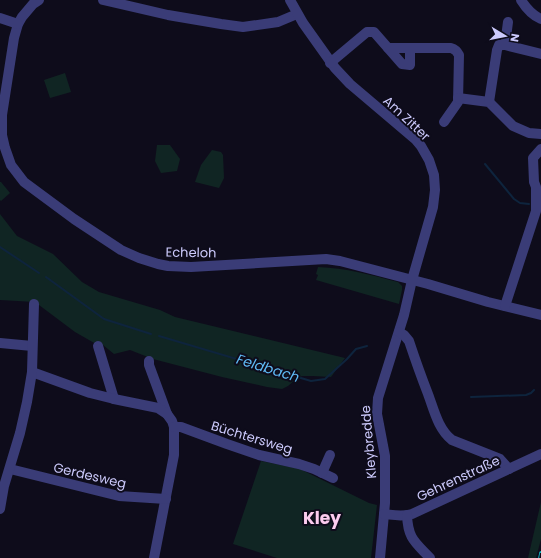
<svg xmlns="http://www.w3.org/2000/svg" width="541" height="558" font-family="Poppins,sans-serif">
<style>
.green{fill:#102523}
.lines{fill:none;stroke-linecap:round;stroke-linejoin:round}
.stream{stroke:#0e243d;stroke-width:2}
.minor{stroke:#3a3c77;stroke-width:10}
.rail-casing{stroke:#0fdde3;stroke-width:3.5}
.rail{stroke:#0e0c1b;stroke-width:2;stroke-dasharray:6;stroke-linecap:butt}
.labels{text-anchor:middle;stroke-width:4;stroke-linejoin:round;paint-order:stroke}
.street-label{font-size:13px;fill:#cccafc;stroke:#0e0c1b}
.water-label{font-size:14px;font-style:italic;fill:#5fbaf5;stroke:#0e0c1b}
.district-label{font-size:17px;font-weight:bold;fill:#fcccee;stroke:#0e0c1b}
</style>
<rect width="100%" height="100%" fill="#0e0c1b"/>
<g class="green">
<polygon points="65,73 71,92 50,98 44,80"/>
<polygon points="157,145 170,145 180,159 177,171 161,173 155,161"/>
<polygon points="212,150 221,152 223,155 224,178 219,188 195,182 201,165"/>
<polygon points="0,182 1,182 10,193 1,201 0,200"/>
<polygon points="0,214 17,236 53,254 82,282 99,292 160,310 175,317 345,358 331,377 313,376 302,376 295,380 288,386 282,389 267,387 222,377 153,359 130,350 114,354 103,345 96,344 75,332 35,302 0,300"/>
<path d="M318,267C346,268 371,275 398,282L402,286V290L399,304L316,280L318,275L316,274Z"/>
<polygon points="261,461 300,469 369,503 377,505 371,558 277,558 233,544"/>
<polygon points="541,502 541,539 536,558 528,558"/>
</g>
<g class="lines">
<g class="stream">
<polyline points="485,164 514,199 520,203 529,204"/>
<polyline points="0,247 39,273"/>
<polyline points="46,277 104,319 151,334"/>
<polyline points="159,336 311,381 325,379 347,359 356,349 367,346"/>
<polyline points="471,397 526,395 531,393 534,390"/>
</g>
<g class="minor">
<polyline points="39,0 33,4 22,17 18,24 14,38 2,115 2,135 5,148 11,165 24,182 74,219 121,250 139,258 158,264 168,266 191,267 326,259 340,261 428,284 488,302 541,315"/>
<polyline points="103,0 168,15 221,24 243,27 278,22 297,14"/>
<polyline points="290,0 303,23 335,68 350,84 416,140 421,146 429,160 434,175 435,190 433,207 412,280 404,315 378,398 377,414 385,456 385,503 380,558"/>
<path d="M521,0C526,8 532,15 541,19"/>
<polyline points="0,18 18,24"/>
<polyline points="505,45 508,22"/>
<polyline points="388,48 402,64 410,65 410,48"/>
<path d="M330,63L367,32H374L388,48H451C455,49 457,51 459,55L458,102L444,122"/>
<polyline points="458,98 489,102 513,126 529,133 541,134"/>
<polyline points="489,102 497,50 499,45 505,45 541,54"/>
<polyline points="505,306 536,211 536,187 534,182 533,158 541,149"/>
<path d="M399,332L404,335L409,341C415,359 421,376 428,394C434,410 438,429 452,440L500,459L509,469"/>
<polyline points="0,343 32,346"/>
<polyline points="98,346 114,399"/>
<polyline points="149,361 149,365 167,414"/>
<polyline points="32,372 90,393 114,399 158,408 167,414 172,421 174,427 174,455 154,558"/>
<polyline points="174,427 181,427 227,444 259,455 299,464 314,469 333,478"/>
<polyline points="10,469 119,496 166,499"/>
<polyline points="322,473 330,455"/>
<polyline points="0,509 4,486 20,433 27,402 32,372 34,304"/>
<path d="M384,514C394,515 402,517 412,514L541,454"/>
<path d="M407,515C408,539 415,542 430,558"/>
</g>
<defs>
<polyline id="rail" points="540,558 541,553"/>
</defs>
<use href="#rail" class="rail-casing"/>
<use href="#rail" class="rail"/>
</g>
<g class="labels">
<g class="street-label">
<text transform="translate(407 118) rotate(43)" y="5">Am Zitter</text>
<text transform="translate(191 252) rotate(1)" y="5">Echeloh</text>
<text transform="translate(252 437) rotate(17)" y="5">Büchtersweg</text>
<text transform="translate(368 442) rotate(-95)" y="5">Kleybredde</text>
<text transform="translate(90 475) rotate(13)" y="5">Gerdesweg</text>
<text transform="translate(458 478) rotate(-25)" y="5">Gehrenstraße</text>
</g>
<g class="water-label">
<text transform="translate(268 368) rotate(17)" y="5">Feldbach</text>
</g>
<g class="district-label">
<text x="322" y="524">Kley</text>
</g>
</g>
<g transform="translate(505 36) rotate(100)" stroke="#0e0c1b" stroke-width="3" paint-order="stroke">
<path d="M0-3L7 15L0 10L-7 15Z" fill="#cccafc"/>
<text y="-6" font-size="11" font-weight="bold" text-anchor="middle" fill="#cccafc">N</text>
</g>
</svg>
